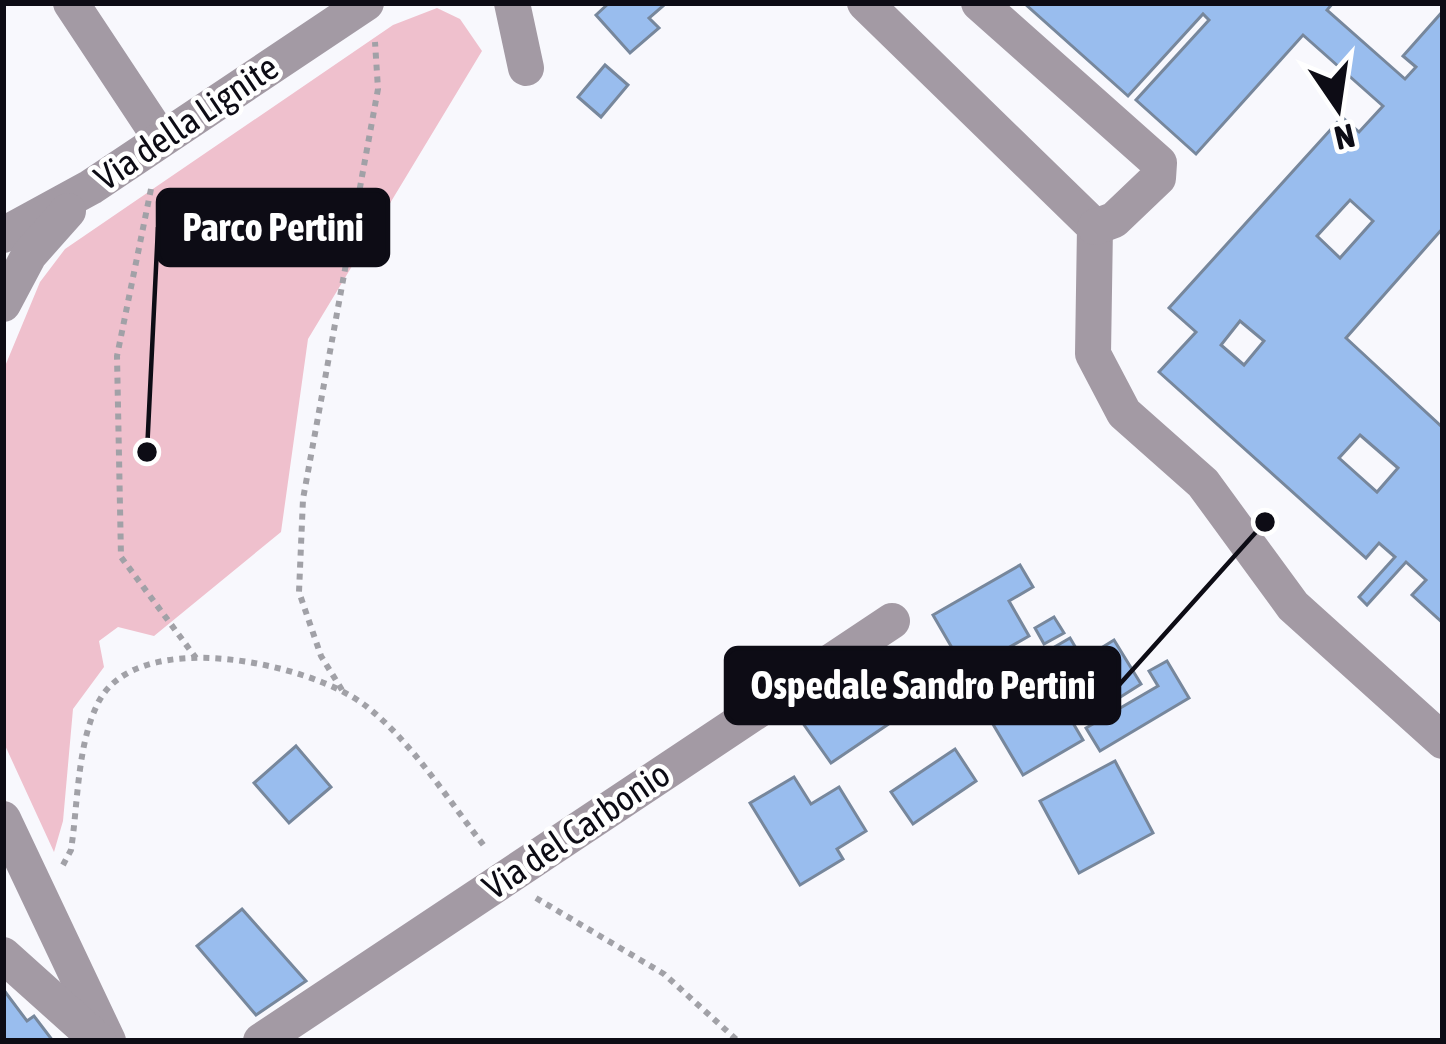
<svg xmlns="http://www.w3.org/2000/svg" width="1446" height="1044" font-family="'Asap Condensed',sans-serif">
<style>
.green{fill:#efc0cd}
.building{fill:#99bdee;stroke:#77879c;stroke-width:3;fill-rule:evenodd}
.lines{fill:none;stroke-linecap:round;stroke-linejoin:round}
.path{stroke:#a1a1a7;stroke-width:6;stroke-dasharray:6 6;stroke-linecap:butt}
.minor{stroke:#a39aa4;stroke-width:36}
.labels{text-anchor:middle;stroke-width:9;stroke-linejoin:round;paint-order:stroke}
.street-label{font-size:36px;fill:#0d0c15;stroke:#fff}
.leader{fill:none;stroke:#0d0c15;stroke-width:4.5}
.callout-dot{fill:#0d0c15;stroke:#fff;stroke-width:4.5}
.callout{fill:#0d0c15;stroke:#0d0c15;stroke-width:4.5}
.callout-label{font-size:39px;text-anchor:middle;font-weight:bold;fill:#fff}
</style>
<rect width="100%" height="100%" fill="#f8f8fd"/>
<polygon class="green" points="437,8 460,19 482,51 308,339 281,532 154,636 118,627 99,641 104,667 73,709 63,821 54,852 3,741 3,371 40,282 65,249 393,25"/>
<g class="building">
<polygon points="609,3 661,3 663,6 649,18 659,28 630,53 596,15"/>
<path d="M1024,3H1333L1327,10L1405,79L1416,67L1403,56L1443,11V228L1346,338L1443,428V623L1412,595L1426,580L1406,562L1367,605L1359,597L1395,557L1379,543L1366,558L1159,372L1196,332L1169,308L1342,117L1359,132L1383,106L1303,35L1196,154L1136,100L1209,20L1203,14L1128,96ZM1350,200L1373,221L1340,258L1317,236ZM1240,321L1264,341L1244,365L1221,345ZM1360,435L1398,468L1377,492L1339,458Z"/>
<polygon points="605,65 628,85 601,117 578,97"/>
<polygon points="1020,565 1033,587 1009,601 1029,636 966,672 933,615"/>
<polygon points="1054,617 1064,633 1044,644 1035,628"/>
<polygon points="1070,638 1090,672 1071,683 1051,649"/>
<polygon points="1114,640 1141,684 1111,703 1085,658"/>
<polygon points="893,661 921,702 831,763 802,722"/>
<polygon points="1167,661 1189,698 1100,751 1086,728 1158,686 1149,671"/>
<polygon points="1044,674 1083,740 1023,775 984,709"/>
<polygon points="296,746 331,787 289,823 254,783"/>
<polygon points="955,749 976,781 913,824 891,792"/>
<polygon points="1115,761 1153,833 1079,873 1040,801"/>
<polygon points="794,777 811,804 839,787 866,831 837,849 843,859 800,885 750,803"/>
<polygon points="242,909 306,981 256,1015 197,946"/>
<polygon points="3,989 27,1021 34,1016 53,1041 3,1041"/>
</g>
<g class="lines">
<g class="path">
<polyline points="151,189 117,356 121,557 196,658"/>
<polyline points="342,690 321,656 299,592 303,499 378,89 375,42"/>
<path d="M63,865L71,850C78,804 77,747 97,705C134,624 311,663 366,706C413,743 448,800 485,847"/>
<polyline points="536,898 664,974 738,1041"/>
</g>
<g class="minor">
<polyline points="71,3 161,139"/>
<polyline points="512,3 526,68"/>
<polyline points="865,3 1095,227 1093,354 1124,413 1203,483 1293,606 1443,741"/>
<polyline points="979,3 1159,163 1158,178 1114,220 1095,227"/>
<polyline points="3,235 91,187 366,3"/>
<polyline points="3,304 29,255 68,211"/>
<polyline points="3,819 108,1041"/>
<polyline points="3,955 99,1041"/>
<polyline points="261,1041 892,621"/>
</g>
</g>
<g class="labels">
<g class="street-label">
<text transform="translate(186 122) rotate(-34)" y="13">Via della Lignite</text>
<text transform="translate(576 830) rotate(-34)" y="13">Via del Carbonio</text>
</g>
</g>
<path class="leader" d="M147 452L158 227M1265 522L1119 685"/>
<g class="callout-dot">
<circle cx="147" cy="452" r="12"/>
<circle cx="1265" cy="522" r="12"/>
</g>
<g class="callout">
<rect x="158" y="190" width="230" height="75" rx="12"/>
<rect x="726" y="648" width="393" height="75" rx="12"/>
</g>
<g class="callout-label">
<text x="273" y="241">Parco Pertini</text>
<text x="923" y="699">Ospedale Sandro Pertini</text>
</g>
<rect width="1446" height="1044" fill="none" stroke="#0d0c15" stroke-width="12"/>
<g transform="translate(1338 108) rotate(167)" stroke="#ffffff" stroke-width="9" paint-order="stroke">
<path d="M0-9L21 45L0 30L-21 45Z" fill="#0d0c15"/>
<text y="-18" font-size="33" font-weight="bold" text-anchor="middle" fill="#0d0c15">N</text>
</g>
</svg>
